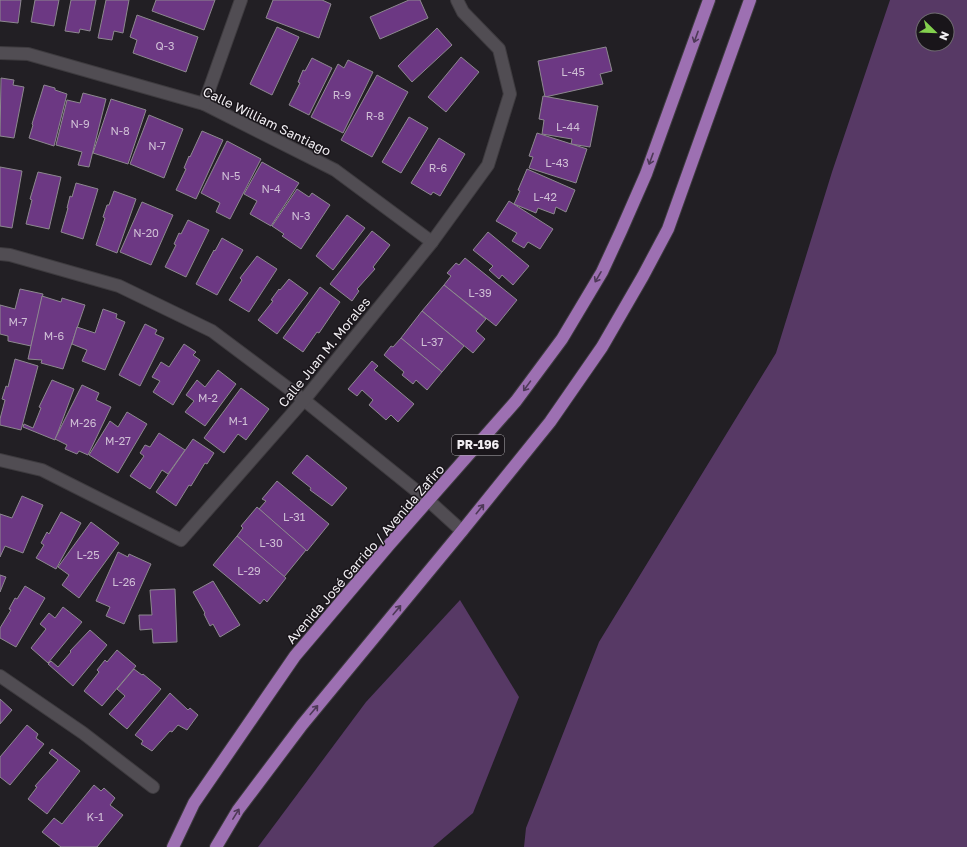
<svg xmlns="http://www.w3.org/2000/svg" width="967" height="847" font-family="'Golos Text',sans-serif">
<style>
.green{fill:#573965;fill-rule:evenodd}
.building{fill:#6c3883;stroke:#8d888f}
.lines{fill:none;stroke-linecap:round;stroke-linejoin:round}
.street-casing{stroke:#3e3b3f;stroke-width:14}
.primary-casing{stroke:#3e3b3f;stroke-width:14}
.street{stroke:#514d53;stroke-width:12}
.primary{stroke:#9d70b2;stroke-width:12}
.oneway{stroke:#4e3957}
.labels{text-anchor:middle;stroke-width:3;stroke-linejoin:round;paint-order:stroke}
.number-label{font-size:11px;fill:#d0c0d6}
.shield{fill:#19151a;stroke:#b0adb1;stroke-width:1}
.shield-label{font-size:12px;font-weight:bold;fill:#f1eef2}
.street-label{font-size:13px;fill:#f1eef2;stroke:#19151a}
</style>
<rect width="100%" height="100%" fill="#221f24"/>
<g class="green">
<path d="M890,0H967V847H524L526,828L599,642L776,353L832,172ZM923,20H947V44H923Z"/>
<polygon points="460,600 519,697 473,813 433,847 258,847 366,702"/>
</g>
<g class="building">
<polygon points="0,0 21,0 18,23 0,21"/>
<polygon points="35,0 59,0 54,26 31,22"/>
<polygon points="71,0 96,0 90,31 80,29 79,33 65,31"/>
<polygon points="106,0 129,0 123,33 114,31 112,40 98,38"/>
<polygon points="156,0 215,0 204,30 152,11"/>
<polygon points="273,0 322,0 331,4 319,38 266,18"/>
<polygon points="409,0 420,0 428,18 380,39 370,17"/>
<polygon points="137,15 198,37 186,72 133,53 137,40 130,37"/>
<polygon points="277,27 299,37 272,95 250,84"/>
<polygon points="437,28 452,45 412,82 398,66"/>
<polygon points="606,47 612,71 600,74 603,84 545,97 538,61"/>
<polygon points="461,57 479,72 446,112 428,97"/>
<polygon points="312,58 332,68 309,115 289,105 300,83 298,82 303,70 305,71"/>
<polygon points="348,60 373,72 343,133 311,117 338,64 344,68"/>
<polygon points="377,75 408,92 372,157 341,140"/>
<polygon points="1,78 14,80 13,85 24,87 14,138 0,136"/>
<polygon points="44,85 55,88 55,90 67,94 54,146 29,138 33,125 32,124"/>
<polygon points="83,93 106,99 89,167 78,165 82,152 56,145 67,100 80,103"/>
<polygon points="543,96 598,106 590,147 571,144 572,139 542,134 544,120 539,119"/>
<polygon points="111,99 146,110 128,164 93,153"/>
<polygon points="149,115 183,129 164,178 130,164"/>
<polygon points="409,117 428,128 401,173 382,162"/>
<polygon points="202,131 223,140 196,199 176,190 186,169 184,168 189,156 190,157"/>
<polygon points="537,133 587,149 576,183 529,168 533,157 529,156"/>
<polygon points="439,138 465,154 440,196 433,192 431,195 411,183"/>
<polygon points="227,141 261,159 230,219 216,212 220,203 201,193"/>
<polygon points="262,162 299,183 271,226 250,214 257,201 244,194"/>
<polygon points="0,167 22,171 12,228 0,226"/>
<polygon points="527,169 575,190 566,212 556,207 554,214 538,208 536,213 514,204 520,191 518,190"/>
<polygon points="38,172 61,177 49,229 26,224 32,200 30,199"/>
<polygon points="76,183 98,189 83,239 61,232 68,208 67,208 70,196 72,197"/>
<polygon points="297,189 309,197 312,193 330,205 301,249 282,236 284,234 272,226"/>
<polygon points="114,191 136,199 117,253 96,245 105,218 103,217 107,205 109,205"/>
<polygon points="509,201 553,229 540,249 528,242 524,248 512,241 517,233 496,221"/>
<polygon points="142,202 173,215 151,265 120,252"/>
<polygon points="347,215 365,228 333,270 316,256"/>
<polygon points="188,220 209,230 186,277 165,267 176,245 174,244 179,233 181,234"/>
<polygon points="372,231 390,245 373,267 375,269 357,289 359,291 352,301 330,284"/>
<polygon points="488,232 529,266 513,285 502,275 499,279 489,270 493,266 473,250"/>
<polygon points="222,238 243,250 217,295 196,284 214,250 215,251"/>
<polygon points="257,256 277,269 249,312 229,300 242,280 240,278"/>
<polygon points="465,258 517,300 496,326 444,285 451,276 447,273 456,263 459,265"/>
<polygon points="289,279 308,293 277,334 258,320 273,301 271,300 279,289 280,290"/>
<polygon points="444,285 486,319 476,331 485,339 473,353 422,311"/>
<polygon points="320,287 340,302 319,333 317,332 303,352 283,338"/>
<polygon points="20,289 43,294 31,346 8,341 8,336 0,334 0,305 15,309"/>
<polygon points="42,296 61,302 62,298 85,305 63,369 41,363 42,360 28,359"/>
<polygon points="103,309 117,314 116,318 125,322 105,370 82,361 87,350 72,344 77,327 95,333"/>
<polygon points="422,311 464,346 442,372 401,338"/>
<polygon points="145,324 157,330 155,334 164,338 140,386 119,375"/>
<polygon points="401,338 442,372 427,390 416,380 413,384 402,375 404,372 384,355 391,346 393,347"/>
<polygon points="184,344 196,352 193,355 200,360 173,405 153,392 160,381 152,377 161,362 169,367"/>
<polygon points="15,359 38,366 21,430 0,425 0,419 5,400 2,399 6,386 8,387"/>
<polygon points="372,361 378,366 374,370 414,404 398,422 391,415 386,420 369,405 373,400 362,390 357,396 348,389"/>
<polygon points="218,370 236,384 205,426 185,412 194,401 186,395 197,380 205,387"/>
<polygon points="52,380 74,389 55,440 23,427 24,424 33,428 41,408 39,407"/>
<polygon points="82,385 99,393 96,400 111,407 88,455 79,451 77,454 65,449 67,445 55,439"/>
<polygon points="241,388 269,409 246,440 238,434 224,453 204,438"/>
<polygon points="127,412 147,424 118,473 89,455 110,421 118,427"/>
<polygon points="159,433 185,450 168,474 162,470 150,489 130,476 144,456 140,453 145,445 150,447"/>
<polygon points="193,439 214,453 207,464 205,463 191,486 189,485 176,506 156,492"/>
<polygon points="307,455 347,488 332,506 310,490 311,488 292,473"/>
<polygon points="277,481 329,524 307,551 259,509 266,501 262,499"/>
<polygon points="22,496 43,505 23,553 5,546 0,557 0,514 12,518"/>
<polygon points="257,507 306,550 284,577 237,536 243,528 241,526"/>
<polygon points="61,512 81,523 56,569 36,558 44,545 41,543 47,532 49,534"/>
<polygon points="91,522 119,543 79,598 62,585 69,575 58,567"/>
<polygon points="237,536 286,578 267,602 264,599 260,604 213,565"/>
<polygon points="118,552 128,557 129,554 151,564 124,624 106,616 110,607 96,601"/>
<polygon points="0,575 6,577 0,592"/>
<polygon points="213,581 240,625 220,637 213,624 210,626 204,614 205,613 193,592"/>
<polygon points="25,586 45,598 16,647 0,638 0,628 11,610 9,609 15,598 17,599"/>
<polygon points="175,589 177,642 153,643 152,629 140,630 139,615 152,615 150,590"/>
<polygon points="63,607 82,622 48,663 31,648 46,629 40,624 49,613 55,618"/>
<polygon points="90,630 107,645 73,686 48,664 51,661 58,667 71,652 70,651"/>
<polygon points="117,650 136,666 102,706 84,691 99,672 97,670 105,660 107,662"/>
<polygon points="134,669 142,675 143,674 161,689 127,729 109,714 125,696 117,689"/>
<polygon points="170,693 188,710 190,708 198,715 187,730 178,725 172,732 170,731 152,751 141,744 143,741 135,735"/>
<polygon points="0,699 12,710 0,724"/>
<polygon points="27,725 38,734 36,738 44,744 10,785 0,777 0,757"/>
<polygon points="52,749 80,771 47,814 28,799 37,787 35,786 58,760 49,753"/>
<polygon points="94,785 101,791 104,788 115,798 110,805 123,815 97,847 61,847 42,832 54,818 62,824"/>
</g>
<g class="lines">
<defs>
<g id="street">
<polyline points="0,53 28,54 204,104 335,170 432,242"/>
<polyline points="204,104 241,0"/>
<polyline points="0,254 10,255 119,286 212,331 304,400 429,501 462,531"/>
<polyline points="0,460 42,470 181,540 304,400 432,242 488,165 510,94 499,49 463,12 457,0"/>
<polyline points="0,676 83,733 153,787"/>
</g>
<g id="primary">
<polyline points="173,847 194,803 295,656 389,545 516,401 562,339 602,272 621,231 646,174 709,0"/>
<polyline points="216,847 238,810 302,725 462,531 550,422 602,347 643,276 668,229 750,0"/>
</g>
</defs>
<use href="#street" class="street-casing"/>
<use href="#primary" class="primary-casing"/>
<use href="#street" class="street"/>
<use href="#primary" class="primary"/>
</g>
<defs><path id="oneway-shaft" d="M-6 0H5M1.5-3L5.5 0L1.5 3" fill="none" stroke-width="1.6" stroke-linecap="round" stroke-linejoin="round"/></defs>
<g class="oneway">
<use href="#oneway-shaft" transform="translate(696 37) rotate(110)"/>
<use href="#oneway-shaft" transform="translate(651 159) rotate(110)"/>
<use href="#oneway-shaft" transform="translate(598 277) rotate(120)"/>
<use href="#oneway-shaft" transform="translate(527 386) rotate(126)"/>
<use href="#oneway-shaft" transform="translate(480 509) rotate(-51)"/>
<use href="#oneway-shaft" transform="translate(397 610) rotate(-50)"/>
<use href="#oneway-shaft" transform="translate(314 710) rotate(-50)"/>
<use href="#oneway-shaft" transform="translate(236 814) rotate(-58)"/>
</g>
<g class="labels">
<g class="number-label">
<text x="165" y="50">Q-3</text>
<text x="573" y="76">L-45</text>
<text x="342" y="99">R-9</text>
<text x="375" y="120">R-8</text>
<text x="80" y="128">N-9</text>
<text x="568" y="131">L-44</text>
<text x="120" y="135">N-8</text>
<text x="157" y="150">N-7</text>
<text x="557" y="167">L-43</text>
<text x="438" y="172">R-6</text>
<text x="231" y="180">N-5</text>
<text x="271" y="193">N-4</text>
<text x="545" y="201">L-42</text>
<text x="301" y="220">N-3</text>
<text x="146" y="237">N-20</text>
<text x="480" y="297">L-39</text>
<text x="18" y="326">M-7</text>
<text x="54" y="340">M-6</text>
<text x="432" y="346">L-37</text>
<text x="208" y="402">M-2</text>
<text x="238" y="425">M-1</text>
<text x="83" y="427">M-26</text>
<text x="118" y="445">M-27</text>
<text x="294" y="521">L-31</text>
<text x="271" y="547">L-30</text>
<text x="88" y="559">L-25</text>
<text x="249" y="575">L-29</text>
<text x="124" y="586">L-26</text>
<text x="95" y="821">K-1</text>
</g>
<rect class="shield" x="452" y="435" width="52" height="20" rx="3"/>
<g class="shield-label">
<text x="478" y="449">PR-196</text>
</g>
<g class="street-label">
<text transform="translate(267 121) rotate(26)" y="5">Calle William Santiago</text>
<text transform="translate(324 352) rotate(-51)" y="5">Calle Juan M. Morales</text>
<text transform="translate(365 554) rotate(-49)" y="5">Avenida José Garrido / Avenida Zafiro</text>
</g>
</g>
<g transform="translate(935 32) rotate(113)"><circle r="19" fill="#19151a" stroke="#6f6c70"/>
<path d="M0-3L7 15L0 10L-7 15Z" fill="#83d04e"/>
<text y="-6" font-size="11" font-weight="bold" text-anchor="middle" fill="#f1eef2">N</text>
</g>
</svg>
